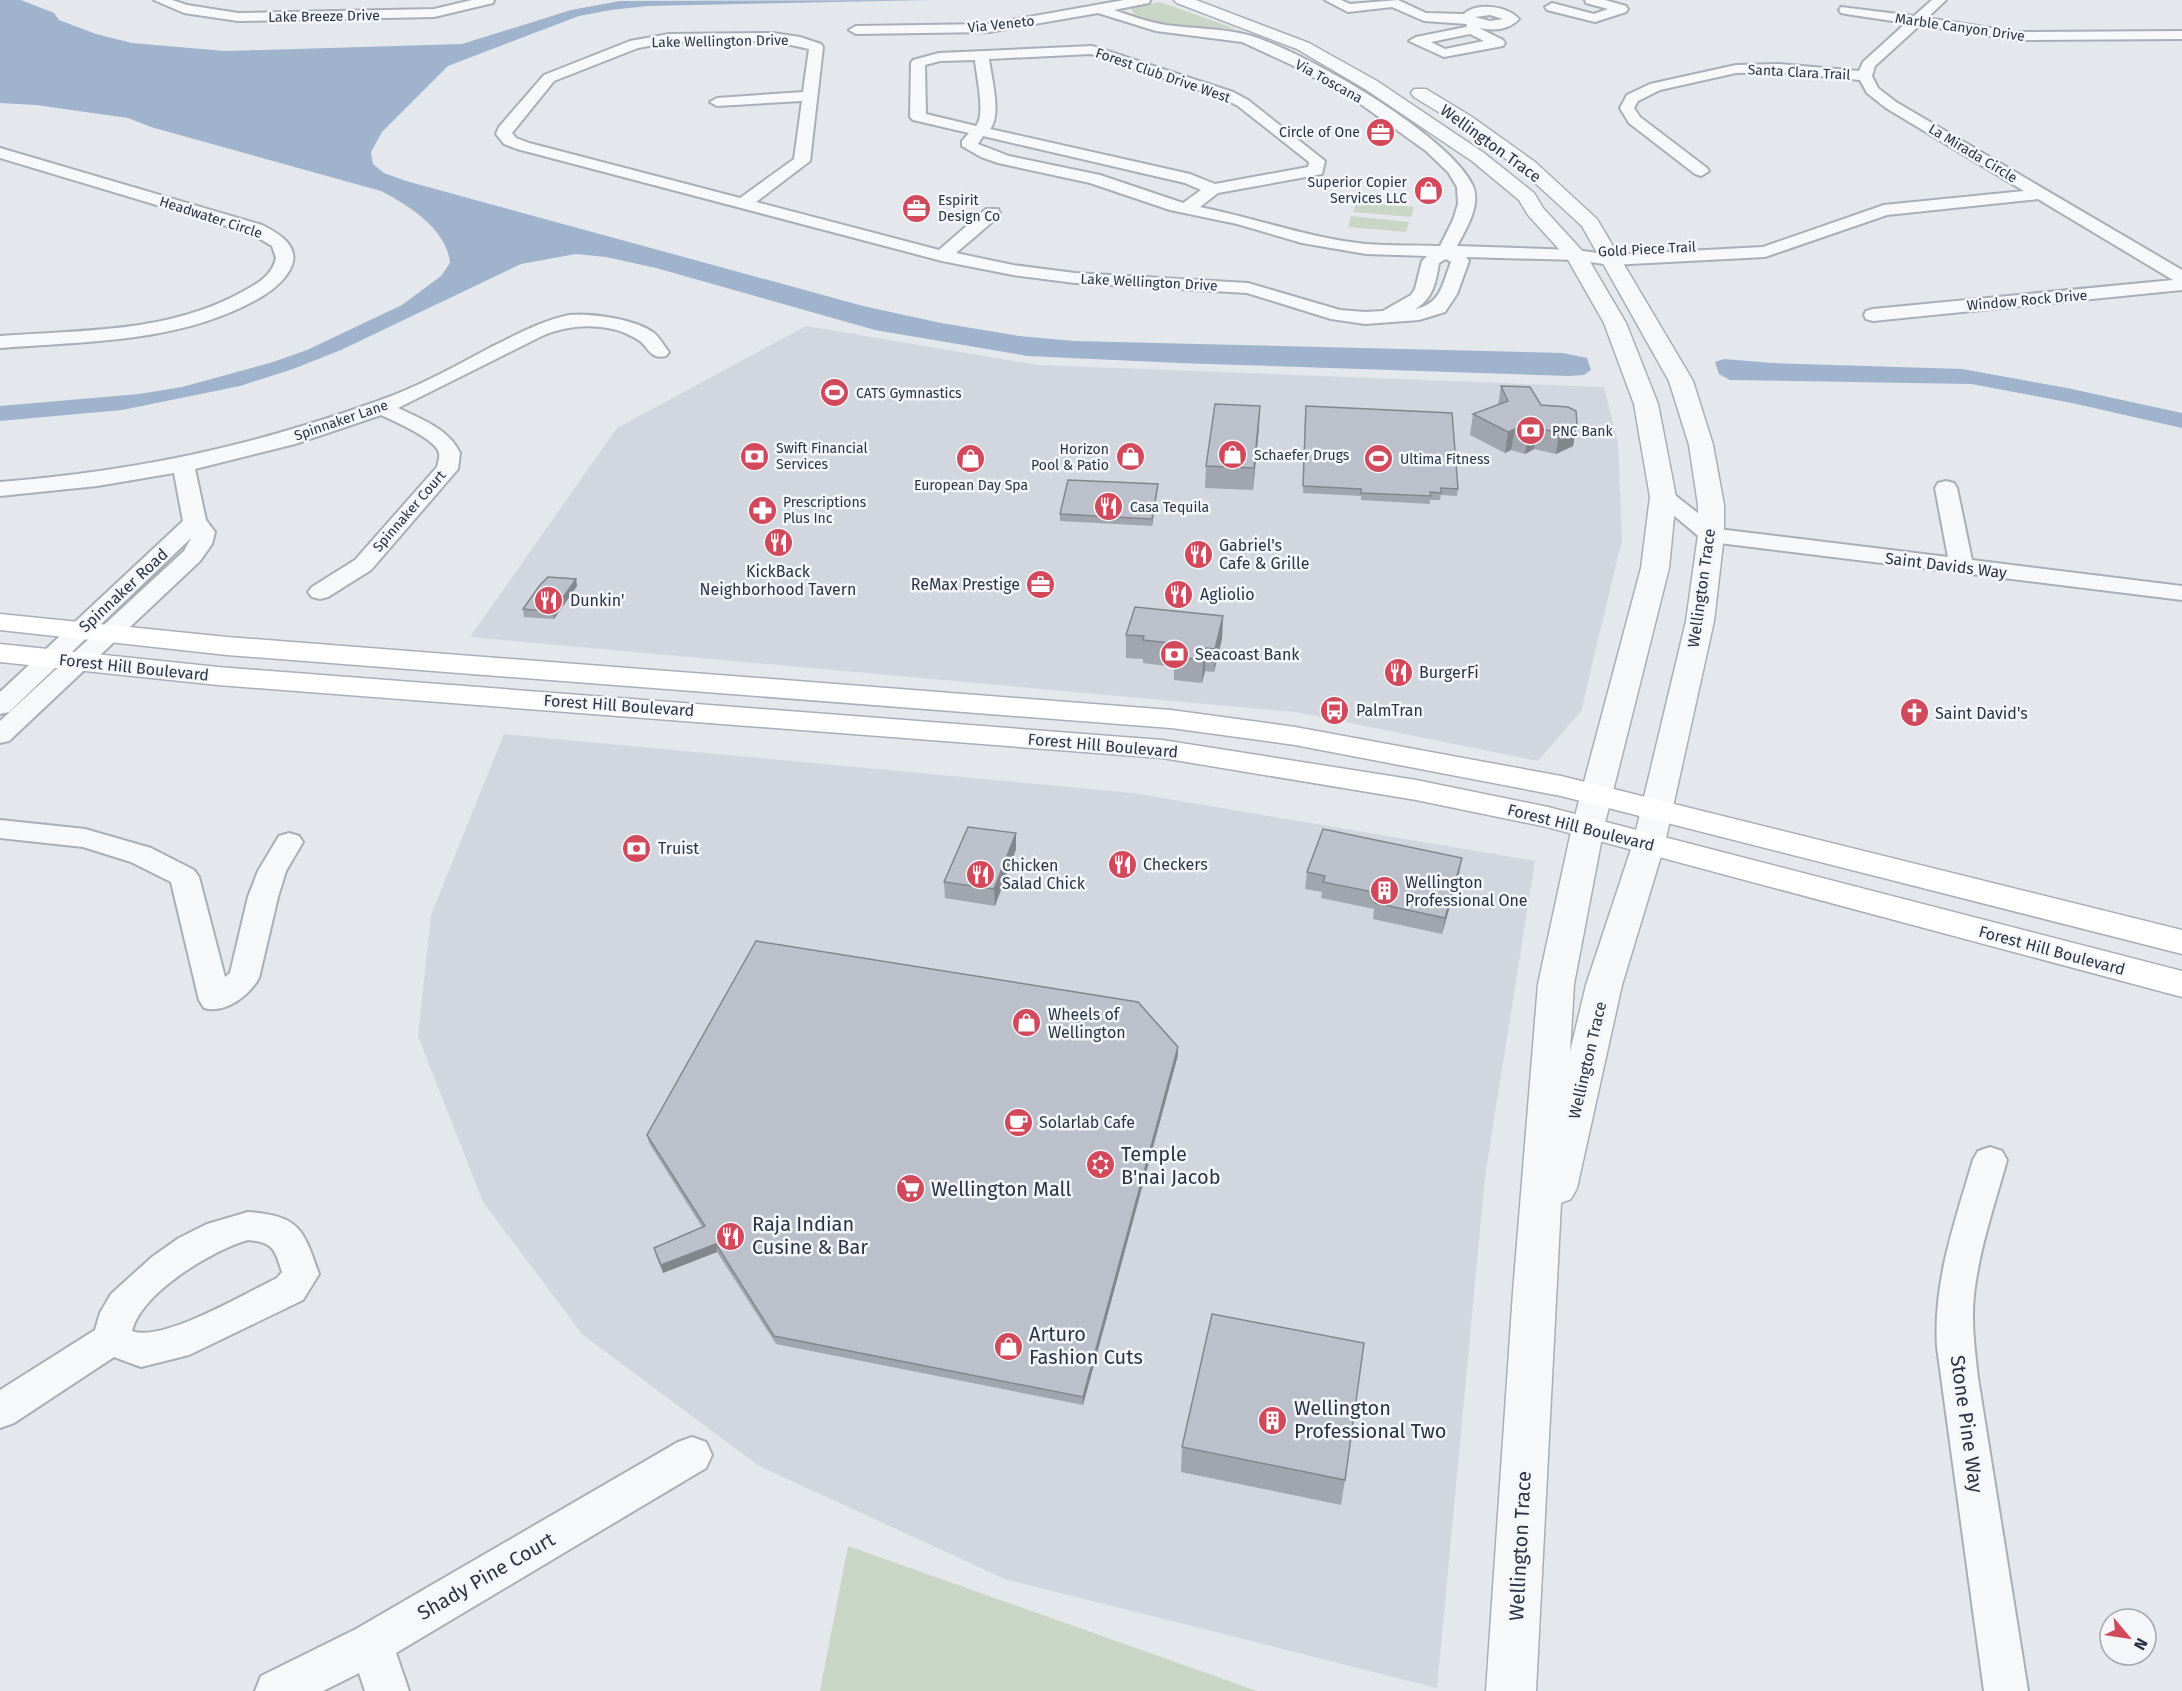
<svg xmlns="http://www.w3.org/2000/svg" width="2182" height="1691" font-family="'Fira Sans',sans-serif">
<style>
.built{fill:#d2d6de}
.green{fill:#c9d6c5}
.water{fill:#9fb4cc}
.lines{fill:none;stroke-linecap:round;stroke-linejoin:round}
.minor-casing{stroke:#a9aeb7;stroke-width:4}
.tertiary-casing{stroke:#a9aeb7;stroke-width:3}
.secondary-casing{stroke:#a9aeb7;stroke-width:3}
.minor{fill:#f7f8fa;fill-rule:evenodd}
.tertiary{fill:#f7f8fa;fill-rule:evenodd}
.secondary{fill:#fff;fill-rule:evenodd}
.wall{fill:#a1a5ae}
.shaded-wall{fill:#83868d}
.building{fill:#bbc0ca;stroke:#83868d;stroke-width:1.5}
.labels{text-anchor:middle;stroke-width:5;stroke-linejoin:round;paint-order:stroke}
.far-street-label{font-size:14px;fill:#2b3445;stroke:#f4f6f9}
.far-poi-label{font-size:14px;fill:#2b3445;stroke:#f4f6f9;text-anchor:start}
.street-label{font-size:16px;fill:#2b3445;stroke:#f4f6f9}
.poi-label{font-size:16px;fill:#2b3445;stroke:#f4f6f9;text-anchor:start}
.near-poi-label{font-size:20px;fill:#2b3445;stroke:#f4f6f9;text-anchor:start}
.near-street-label{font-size:20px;fill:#2b3445;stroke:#f4f6f9}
</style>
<rect width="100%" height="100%" fill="#e4e7ec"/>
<g class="built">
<polygon points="806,326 1038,365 1604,387 1618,442 1622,540 1581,711 1538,761 1295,712 470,637 617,428"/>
<polygon points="504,734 1133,793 1535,861 1485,1176 1437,1688 1005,1579 759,1466 583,1335 483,1202 418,1036 431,915"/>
</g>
<g class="green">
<polygon points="1160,2 1236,29 1169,25 1134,14 1131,8"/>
<polygon points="1357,202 1414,207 1411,217 1353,212"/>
<polygon points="1351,216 1409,222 1406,232 1348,227"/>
<polygon points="848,1546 1257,1691 820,1691"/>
</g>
<g class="water">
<path d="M0,0H21L54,13L59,20L96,34L132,43L225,51L462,44L571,10L620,1L932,0L648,6L611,10L579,16L448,66L382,132L371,152L373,164L384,173L406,181L863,306L941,323L1019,336L1074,341L1563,353L1587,358L1591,370L1584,375L1569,376L1179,363L1028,356L875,330L656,268L606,257L576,254L521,264L341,350L293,369L240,386L122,410L0,421V406L139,394L182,387L273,362L307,350L402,305L441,276L450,263C447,229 408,205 381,191L151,127L128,118L36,105L0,103Z"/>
<polygon points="1724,359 1772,363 1962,369 2067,388 2182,413 2182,428 2072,403 1971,384 1730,380 1719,374 1715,362"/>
</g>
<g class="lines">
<defs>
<g id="minor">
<polygon points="154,0 172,0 187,5 238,13 434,9 472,0 494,0 493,3 434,17 238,21 184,13"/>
<path d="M1124,0H1150L1149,3L1114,10C1131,16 1148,22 1166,25C1194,29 1221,28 1248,35C1302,50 1450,135 1473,186C1481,206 1466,229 1457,246L1576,250L1611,255L1763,247L1884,205L2024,191L1886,108L1867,93L1860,80L1779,72L1736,73L1660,90L1638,101L1634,108L1640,117L1707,168L1709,171L1701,176L1695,174L1629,123L1620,108L1627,95L1650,84L1736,65L1779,64L1859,71L1863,62L1906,23L1846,14L1841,13L1839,10L1841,7L1914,16L1932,0H1946L1927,18L2015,32L2182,31V39L2015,40L1920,25L1875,66L1872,76L1878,88L1896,102L2182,270V290L1873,321L1866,319L1864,315L1866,311L1873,309L2173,280L2038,199L1887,215L1765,257L1611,265L1576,260L1466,257L1469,261L1457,294L1445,312L1419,320L1365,324L1331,319L1247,293L1075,283L1013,275L942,261L517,149L504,144L496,134L499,127L544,75L630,41L669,34L773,33L800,37L821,44L823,47L810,161L756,202L939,250L986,209H998L1000,213L998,217L956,253L1013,265L1075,273L1248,283L1340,310L1365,312L1383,311L1411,295L1415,289L1422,261L1427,256L1366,254L1302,243L1237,224L1170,210L1090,183L998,163L981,157L962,146V141L969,133L913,120L910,117L911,63L913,60L939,53L1092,46L1233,92L1248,100L1325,161L1322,174L1218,193L1200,207C1255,218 1309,238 1366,244C1390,246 1415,245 1440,246L1453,220L1458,204L1457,187L1448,172L1426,151L1362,105L1292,65L1242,42L1156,31L1098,13L989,32L856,34L849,30L856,26L989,24ZM773,41L809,49L803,92L717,98L710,102L717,106L802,101L794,159L740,198L529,143L516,138L512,133L554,81L638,48L669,42ZM1091,54L1223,98L1238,106L1309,162L1308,167L1215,184L1190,174L990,129C1002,115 991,76 989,59ZM975,60C976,74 986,115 976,126L926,114L925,65L940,61ZM983,136L1185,183L1201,190L1183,203L1100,175L1009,156L978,144ZM1446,259L1451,262C1442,285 1441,304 1415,309C1433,299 1436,282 1439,263Z"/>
<path d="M1325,0H1341L1350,4L1398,0L1426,13L1464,14C1476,2 1508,6 1519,19C1509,30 1493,31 1479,28L1503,40L1505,43L1503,46L1444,57L1409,41L1416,37L1466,27L1467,24L1424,21L1392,7L1348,12ZM1490,15L1503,19L1490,21L1475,17ZM1470,34L1484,41L1445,49L1431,42Z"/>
<polygon points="1585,0 1605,0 1626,6 1628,9 1626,12 1595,22 1547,10 1545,7 1552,3 1594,14 1608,9 1586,3"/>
<path d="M0,148L262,225C278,233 299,245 292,265C286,281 270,292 256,300C178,343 87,341 0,348V336C82,330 168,333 242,292C257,284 272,276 276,258L272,246L250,233L0,158Z"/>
<path d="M569,315C591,313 636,319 654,333C660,338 664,346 669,352L666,356C649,360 649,346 637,339C609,322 571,323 542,336L398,408C421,419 449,429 460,453L458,469L371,570L328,597L320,599L312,597L308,592L312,587L355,560L437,467C438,463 440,458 439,453C436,439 394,421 381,415L295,444L195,469L206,520L215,532L212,544L200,561L9,741L0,743V721L184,551L191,538L9,712L0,714V692L183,521L174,473L97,486L0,496V482C136,471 250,447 378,401C418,387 456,366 493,346C518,334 541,321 569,315Z"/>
<polygon points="1946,481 1954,483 1957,488 1972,560 2182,586 2182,600 1711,542 1703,540 1652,497 1655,492 1663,490 1671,492 1718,529 1948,557 1935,488 1938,483"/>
<path d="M0,820L85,829L151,848L194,870L199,877L225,977L230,973L248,897L258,871L279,836L289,833L299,836L303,842L286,871L278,897L259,978C249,996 225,1014 204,1008L199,1000L171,882L131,862L83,847L0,838Z"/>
<path d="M1990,1147L2002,1151L2007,1160C1995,1204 1979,1249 1974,1295C1971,1323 1975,1351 1978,1378L2028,1691H1984L1937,1347C1933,1281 1955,1222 1973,1160L1978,1151Z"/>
<path d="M248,1212C299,1216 303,1228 319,1274L303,1300L189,1355L141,1367L114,1357L14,1423L0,1428V1390L95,1330L100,1313L111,1294L152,1257L179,1238L207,1224ZM248,1240C273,1242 275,1249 282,1272L277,1278C246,1293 162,1343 132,1331C141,1293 212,1250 248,1240Z"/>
<polygon points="692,1437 706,1442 712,1455 706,1468 396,1653 409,1691 365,1691 359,1673 323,1691 255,1691 261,1676 356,1629 678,1442"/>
</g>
<polygon id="tertiary" points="1174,0 1196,0 1309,43 1377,81 1484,153 1534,193 1543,208 1586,255 1626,323 1658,404 1676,497 1669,568 1604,827 1574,984 1570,1052 1586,985 1633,843 1686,621 1698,535 1698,505 1689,445 1669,381 1582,226 1521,170 1460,125 1414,97 1411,93 1414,89 1426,89 1472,117 1535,162 1597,219 1693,381 1713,445 1724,505 1724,535 1714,621 1665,843 1622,985 1577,1188 1571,1199 1561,1203 1536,1691 1486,1691 1513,1292 1538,984 1572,827 1641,568 1650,497 1634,404 1604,323 1567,258 1528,215 1519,200 1472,161 1365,89 1297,49 1177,3"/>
<g id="secondary">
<polygon points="0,614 227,637 1171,710 1295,727 1561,776 2182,930 2182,954 1561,796 1295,745 1171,728 227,655 0,630"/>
<polygon points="0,644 218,667 1162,740 1416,780 1548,807 2182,971 2182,997 1547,827 1416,800 1162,758 218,685 0,662"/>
</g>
</defs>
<use href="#minor" class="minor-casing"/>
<use href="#tertiary" class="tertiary-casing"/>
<use href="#secondary" class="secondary-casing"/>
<use href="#minor" class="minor"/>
<use href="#tertiary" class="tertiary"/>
<use href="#secondary" class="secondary"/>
</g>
<g class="wall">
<polygon points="1501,386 1577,425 1573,446 1556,454 1534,449 1525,454 1511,450 1505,453 1470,435 1473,414 1498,405"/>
<polygon points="1305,413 1458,489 1457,496 1441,495 1440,500 1430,500 1430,504 1361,500 1361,496 1303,493"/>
<polygon points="1259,427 1253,490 1205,488 1206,466"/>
<polygon points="1157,492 1152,526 1060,521 1060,514"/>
<polygon points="576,579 577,586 554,619 524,617 523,609"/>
<polygon points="1223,616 1222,639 1214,672 1205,671 1202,683 1174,680 1174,667 1143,663 1143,659 1126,658 1126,635"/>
<polygon points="1016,849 995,906 945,898 944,882"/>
<polygon points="1307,872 1459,874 1442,934 1373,919 1374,909 1321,898 1322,892 1305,889"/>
<polygon points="1178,1047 1178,1055 1083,1405 776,1344 717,1252 663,1273 656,1256 654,1248 702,1227 649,1143 647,1135"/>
<polygon points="1182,1447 1345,1480 1341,1505 1181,1472"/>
</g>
<g class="shaded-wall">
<polygon points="1260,406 1259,427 1253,490 1254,468"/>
<polygon points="1577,425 1573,446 1556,454 1559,433"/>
<polygon points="1538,428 1534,449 1525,454 1529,432"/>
<polygon points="1515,429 1511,450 1505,453 1508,432"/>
<polygon points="1158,484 1157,492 1152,526 1152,519"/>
<polygon points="576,579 577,586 554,619 553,612"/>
<polygon points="1223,616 1222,639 1214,672 1215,649"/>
<polygon points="1206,648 1205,671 1202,683 1203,660"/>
<polygon points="1016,833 1016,849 995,906 994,889"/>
<polygon points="1462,858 1459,874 1442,934 1445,918"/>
<polygon points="1178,1047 1178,1055 1083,1405 1083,1397"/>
<polygon points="716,1244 717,1252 663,1273 661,1265"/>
</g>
<g class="building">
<polygon points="1501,386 1530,387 1541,405 1568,407 1576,411 1577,425 1559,433 1538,428 1529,432 1515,429 1508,432 1473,414 1508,401"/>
<polygon points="1215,404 1260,406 1254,468 1206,466"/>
<polygon points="1306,406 1452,413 1458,489 1441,488 1441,493 1430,492 1431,496 1361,493 1361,489 1303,486"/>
<polygon points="1068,480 1158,484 1152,519 1060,514"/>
<polygon points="548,577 576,579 553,612 523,609 540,585"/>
<polygon points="1135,607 1223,616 1215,649 1206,648 1203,660 1175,657 1179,644 1143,640 1144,636 1126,635"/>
<polygon points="968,827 1016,833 994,889 944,882"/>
<polygon points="1323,829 1462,858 1445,918 1375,903 1378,893 1323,882 1325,876 1307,872"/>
<polygon points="756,941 1138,1002 1178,1047 1083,1397 774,1336 716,1244 661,1265 654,1248 705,1226 647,1135"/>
<polygon points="1212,1314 1364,1343 1345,1480 1182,1447"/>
</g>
<defs>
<symbol id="office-disc" viewBox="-11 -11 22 22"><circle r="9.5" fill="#d1495b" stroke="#f4f6f9"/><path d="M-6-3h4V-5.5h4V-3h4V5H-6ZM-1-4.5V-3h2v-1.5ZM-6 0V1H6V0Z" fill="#fff"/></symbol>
<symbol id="shop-disc" viewBox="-11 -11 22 22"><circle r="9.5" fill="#d1495b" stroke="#f4f6f9"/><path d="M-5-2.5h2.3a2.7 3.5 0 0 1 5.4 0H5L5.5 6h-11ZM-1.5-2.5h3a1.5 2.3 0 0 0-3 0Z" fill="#fff"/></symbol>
<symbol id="stadium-disc" viewBox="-11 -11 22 22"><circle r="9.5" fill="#d1495b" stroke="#f4f6f9"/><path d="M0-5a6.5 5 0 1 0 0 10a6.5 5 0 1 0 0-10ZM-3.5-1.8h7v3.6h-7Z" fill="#fff"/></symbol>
<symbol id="bank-disc" viewBox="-11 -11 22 22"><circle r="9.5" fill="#d1495b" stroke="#f4f6f9"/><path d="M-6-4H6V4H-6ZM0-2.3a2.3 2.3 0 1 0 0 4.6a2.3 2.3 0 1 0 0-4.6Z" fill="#fff"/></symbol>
<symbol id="restaurant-disc" viewBox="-11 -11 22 22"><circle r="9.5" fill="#d1495b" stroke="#f4f6f9"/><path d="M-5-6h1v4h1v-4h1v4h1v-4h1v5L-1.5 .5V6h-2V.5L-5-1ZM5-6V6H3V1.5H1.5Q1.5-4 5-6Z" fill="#fff"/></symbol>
<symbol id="pharmacy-disc" viewBox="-11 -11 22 22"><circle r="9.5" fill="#d1495b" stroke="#f4f6f9"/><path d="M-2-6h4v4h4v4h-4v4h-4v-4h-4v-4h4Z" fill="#fff"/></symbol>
<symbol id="bus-disc" viewBox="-11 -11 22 22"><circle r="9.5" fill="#d1495b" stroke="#f4f6f9"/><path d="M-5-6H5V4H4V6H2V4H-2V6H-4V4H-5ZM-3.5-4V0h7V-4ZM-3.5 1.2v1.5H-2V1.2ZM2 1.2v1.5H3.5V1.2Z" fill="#fff"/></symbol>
<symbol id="church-disc" viewBox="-11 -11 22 22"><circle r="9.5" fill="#d1495b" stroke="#f4f6f9"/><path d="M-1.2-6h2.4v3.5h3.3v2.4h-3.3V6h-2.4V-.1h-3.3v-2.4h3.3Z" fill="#fff"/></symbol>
<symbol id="building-disc" viewBox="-11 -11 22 22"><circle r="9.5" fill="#d1495b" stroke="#f4f6f9"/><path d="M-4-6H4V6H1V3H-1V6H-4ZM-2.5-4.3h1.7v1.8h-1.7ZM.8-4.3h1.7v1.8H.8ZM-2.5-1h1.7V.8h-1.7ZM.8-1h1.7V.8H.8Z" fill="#fff"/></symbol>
<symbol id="cafe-disc" viewBox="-11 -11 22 22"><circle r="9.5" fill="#d1495b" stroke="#f4f6f9"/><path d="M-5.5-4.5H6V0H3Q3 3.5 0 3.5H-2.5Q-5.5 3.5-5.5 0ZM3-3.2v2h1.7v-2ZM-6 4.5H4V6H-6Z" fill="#fff"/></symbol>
<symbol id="synagogue-disc" viewBox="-11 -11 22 22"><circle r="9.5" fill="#d1495b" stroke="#f4f6f9"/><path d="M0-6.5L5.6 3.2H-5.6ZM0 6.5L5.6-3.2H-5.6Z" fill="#fff"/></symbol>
<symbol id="supermarket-disc" viewBox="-11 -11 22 22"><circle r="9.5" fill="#d1495b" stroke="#f4f6f9"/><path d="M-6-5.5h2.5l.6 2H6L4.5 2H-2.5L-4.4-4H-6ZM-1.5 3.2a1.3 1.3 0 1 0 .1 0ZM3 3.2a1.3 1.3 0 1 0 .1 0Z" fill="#fff"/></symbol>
</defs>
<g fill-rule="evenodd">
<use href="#office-disc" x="1364" y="116" width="33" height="33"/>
<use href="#shop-disc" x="1412" y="174" width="33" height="33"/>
<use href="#office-disc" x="900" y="192" width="33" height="33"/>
<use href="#stadium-disc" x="818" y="376" width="33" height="33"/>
<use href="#bank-disc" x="1514" y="414" width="33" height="33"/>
<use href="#shop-disc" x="1216" y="438" width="33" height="33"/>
<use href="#bank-disc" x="738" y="440" width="33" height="33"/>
<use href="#shop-disc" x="1114" y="440" width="33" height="33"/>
<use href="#shop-disc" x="954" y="442" width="33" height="33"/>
<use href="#stadium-disc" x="1362" y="442" width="33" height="33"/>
<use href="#restaurant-disc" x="1092" y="490" width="33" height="33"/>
<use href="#pharmacy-disc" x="746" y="494" width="33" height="33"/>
<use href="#restaurant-disc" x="762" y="526" width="33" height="33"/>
<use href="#restaurant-disc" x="1182" y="538" width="33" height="33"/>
<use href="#office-disc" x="1024" y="568" width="33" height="33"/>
<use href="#restaurant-disc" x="1162" y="578" width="33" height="33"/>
<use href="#restaurant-disc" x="532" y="584" width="33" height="33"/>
<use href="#bank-disc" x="1158" y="638" width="33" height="33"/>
<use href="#restaurant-disc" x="1382" y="656" width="33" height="33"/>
<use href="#bus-disc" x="1318" y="694" width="33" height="33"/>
<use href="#church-disc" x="1898" y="696" width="33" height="33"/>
<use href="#bank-disc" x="620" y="832" width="33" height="33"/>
<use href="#restaurant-disc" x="1106" y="848" width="33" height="33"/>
<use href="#restaurant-disc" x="964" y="858" width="33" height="33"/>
<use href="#building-disc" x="1368" y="874" width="33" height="33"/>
<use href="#shop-disc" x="1010" y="1006" width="33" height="33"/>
<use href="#cafe-disc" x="1002" y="1106" width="33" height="33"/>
<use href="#synagogue-disc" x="1084" y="1148" width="33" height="33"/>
<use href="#supermarket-disc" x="894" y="1172" width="33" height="33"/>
<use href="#restaurant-disc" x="714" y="1220" width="33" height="33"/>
<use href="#shop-disc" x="992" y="1330" width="33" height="33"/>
<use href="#building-disc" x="1256" y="1404" width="33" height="33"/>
</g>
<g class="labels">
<g class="far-street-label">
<text transform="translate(324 16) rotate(-1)" y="5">Lake Breeze Drive</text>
<text transform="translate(1001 24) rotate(-6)" y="5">Via Veneto</text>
<text transform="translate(1960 27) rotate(8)" y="5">Marble Canyon Drive</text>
<text transform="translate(720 41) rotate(-1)" y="5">Lake Wellington Drive</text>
<text transform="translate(1799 72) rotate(3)" y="5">Santa Clara Trail</text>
<text transform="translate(1163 75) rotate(19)" y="5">Forest Club Drive West</text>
<text transform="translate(1329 81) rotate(29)" y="5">Via Toscana</text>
<text transform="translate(1973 153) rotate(31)" y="5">La Mirada Circle</text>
<text transform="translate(211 217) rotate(18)" y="5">Headwater Circle</text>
<text transform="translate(1647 249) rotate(-3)" y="5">Gold Piece Trail</text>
<text transform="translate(1149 282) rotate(3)" y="5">Lake Wellington Drive</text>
<text transform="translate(2027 300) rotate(-5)" y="5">Window Rock Drive</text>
<text transform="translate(341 420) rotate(-19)" y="5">Spinnaker Lane</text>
<text transform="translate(409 511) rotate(-49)" y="5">Spinnaker Court</text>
</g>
<g class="far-poi-label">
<text x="1360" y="137" text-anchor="end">Circle of One</text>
<text x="1407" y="187" text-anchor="end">Superior Copier<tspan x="1407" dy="16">Services LLC</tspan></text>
<text x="938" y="205">Espirit<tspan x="938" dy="16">Design Co</tspan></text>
<text x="856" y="398">CATS Gymnastics</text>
<text x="1552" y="436">PNC Bank</text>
<text x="776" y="453">Swift Financial<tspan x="776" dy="16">Services</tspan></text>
<text x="1109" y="454" text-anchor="end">Horizon<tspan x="1109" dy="16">Pool &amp; Patio</tspan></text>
<text x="1254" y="460">Schaefer Drugs</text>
<text x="1400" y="464">Ultima Fitness</text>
<text x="971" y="490" text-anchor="middle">European Day Spa</text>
<text x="783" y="507">Prescriptions<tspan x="783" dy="16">Plus Inc</tspan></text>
<text x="1130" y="512">Casa Tequila</text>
</g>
<g class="street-label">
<text transform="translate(1491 143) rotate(36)" y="6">Wellington Trace</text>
<text transform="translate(1946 565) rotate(7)" y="6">Saint Davids Way</text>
<text transform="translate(1701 588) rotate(-82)" y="6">Wellington Trace</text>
<text transform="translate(123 590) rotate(-43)" y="6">Spinnaker Road</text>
<text transform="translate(134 667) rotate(6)" y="6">Forest Hill Boulevard</text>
<text transform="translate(619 705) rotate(4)" y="6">Forest Hill Boulevard</text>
<text transform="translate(1103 745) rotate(5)" y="6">Forest Hill Boulevard</text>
<text transform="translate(1581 827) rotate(14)" y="6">Forest Hill Boulevard</text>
<text transform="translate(2052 950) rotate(15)" y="6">Forest Hill Boulevard</text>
<text transform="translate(1587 1060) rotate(-77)" y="6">Wellington Trace</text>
</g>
<g class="poi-label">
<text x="1219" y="551">Gabriel's<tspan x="1219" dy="18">Cafe &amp; Grille</tspan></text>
<text x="778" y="577" text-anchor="middle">KickBack<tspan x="778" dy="18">Neighborhood Tavern</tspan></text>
<text x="1020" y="590" text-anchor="end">ReMax Prestige</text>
<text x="1200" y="600">Agliolio</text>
<text x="570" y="606">Dunkin'</text>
<text x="1195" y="660">Seacoast Bank</text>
<text x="1419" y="678">BurgerFi</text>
<text x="1356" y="716">PalmTran</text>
<text x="1935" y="719">Saint David's</text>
<text x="658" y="854">Truist</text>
<text x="1143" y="870">Checkers</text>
<text x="1002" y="871">Chicken<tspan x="1002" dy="18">Salad Chick</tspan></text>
<text x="1405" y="888">Wellington<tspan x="1405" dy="18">Professional One</tspan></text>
<text x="1048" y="1020">Wheels of<tspan x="1048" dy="18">Wellington</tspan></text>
<text x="1039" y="1128">Solarlab Cafe</text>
</g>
<g class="near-poi-label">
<text x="1121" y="1161">Temple<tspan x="1121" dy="23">B'nai Jacob</tspan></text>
<text x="931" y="1196">Wellington Mall</text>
<text x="752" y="1231">Raja Indian<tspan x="752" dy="23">Cusine &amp; Bar</tspan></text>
<text x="1029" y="1341">Arturo<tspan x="1029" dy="23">Fashion Cuts</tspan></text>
<text x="1294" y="1415">Wellington<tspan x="1294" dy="23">Professional Two</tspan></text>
</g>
<g class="near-street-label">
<text transform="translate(1967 1424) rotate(82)" y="7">Stone Pine Way</text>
<text transform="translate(1520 1546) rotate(-87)" y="7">Wellington Trace</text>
<text transform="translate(486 1576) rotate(-30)" y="7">Shady Pine Court</text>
</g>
</g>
<g transform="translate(2128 1637) rotate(119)"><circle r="28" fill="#f4f6f9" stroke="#a4a8b1" stroke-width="1.5"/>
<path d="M0-4.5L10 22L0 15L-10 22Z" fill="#d1495b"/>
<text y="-9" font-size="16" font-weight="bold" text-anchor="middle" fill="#2b3445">N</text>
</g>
</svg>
